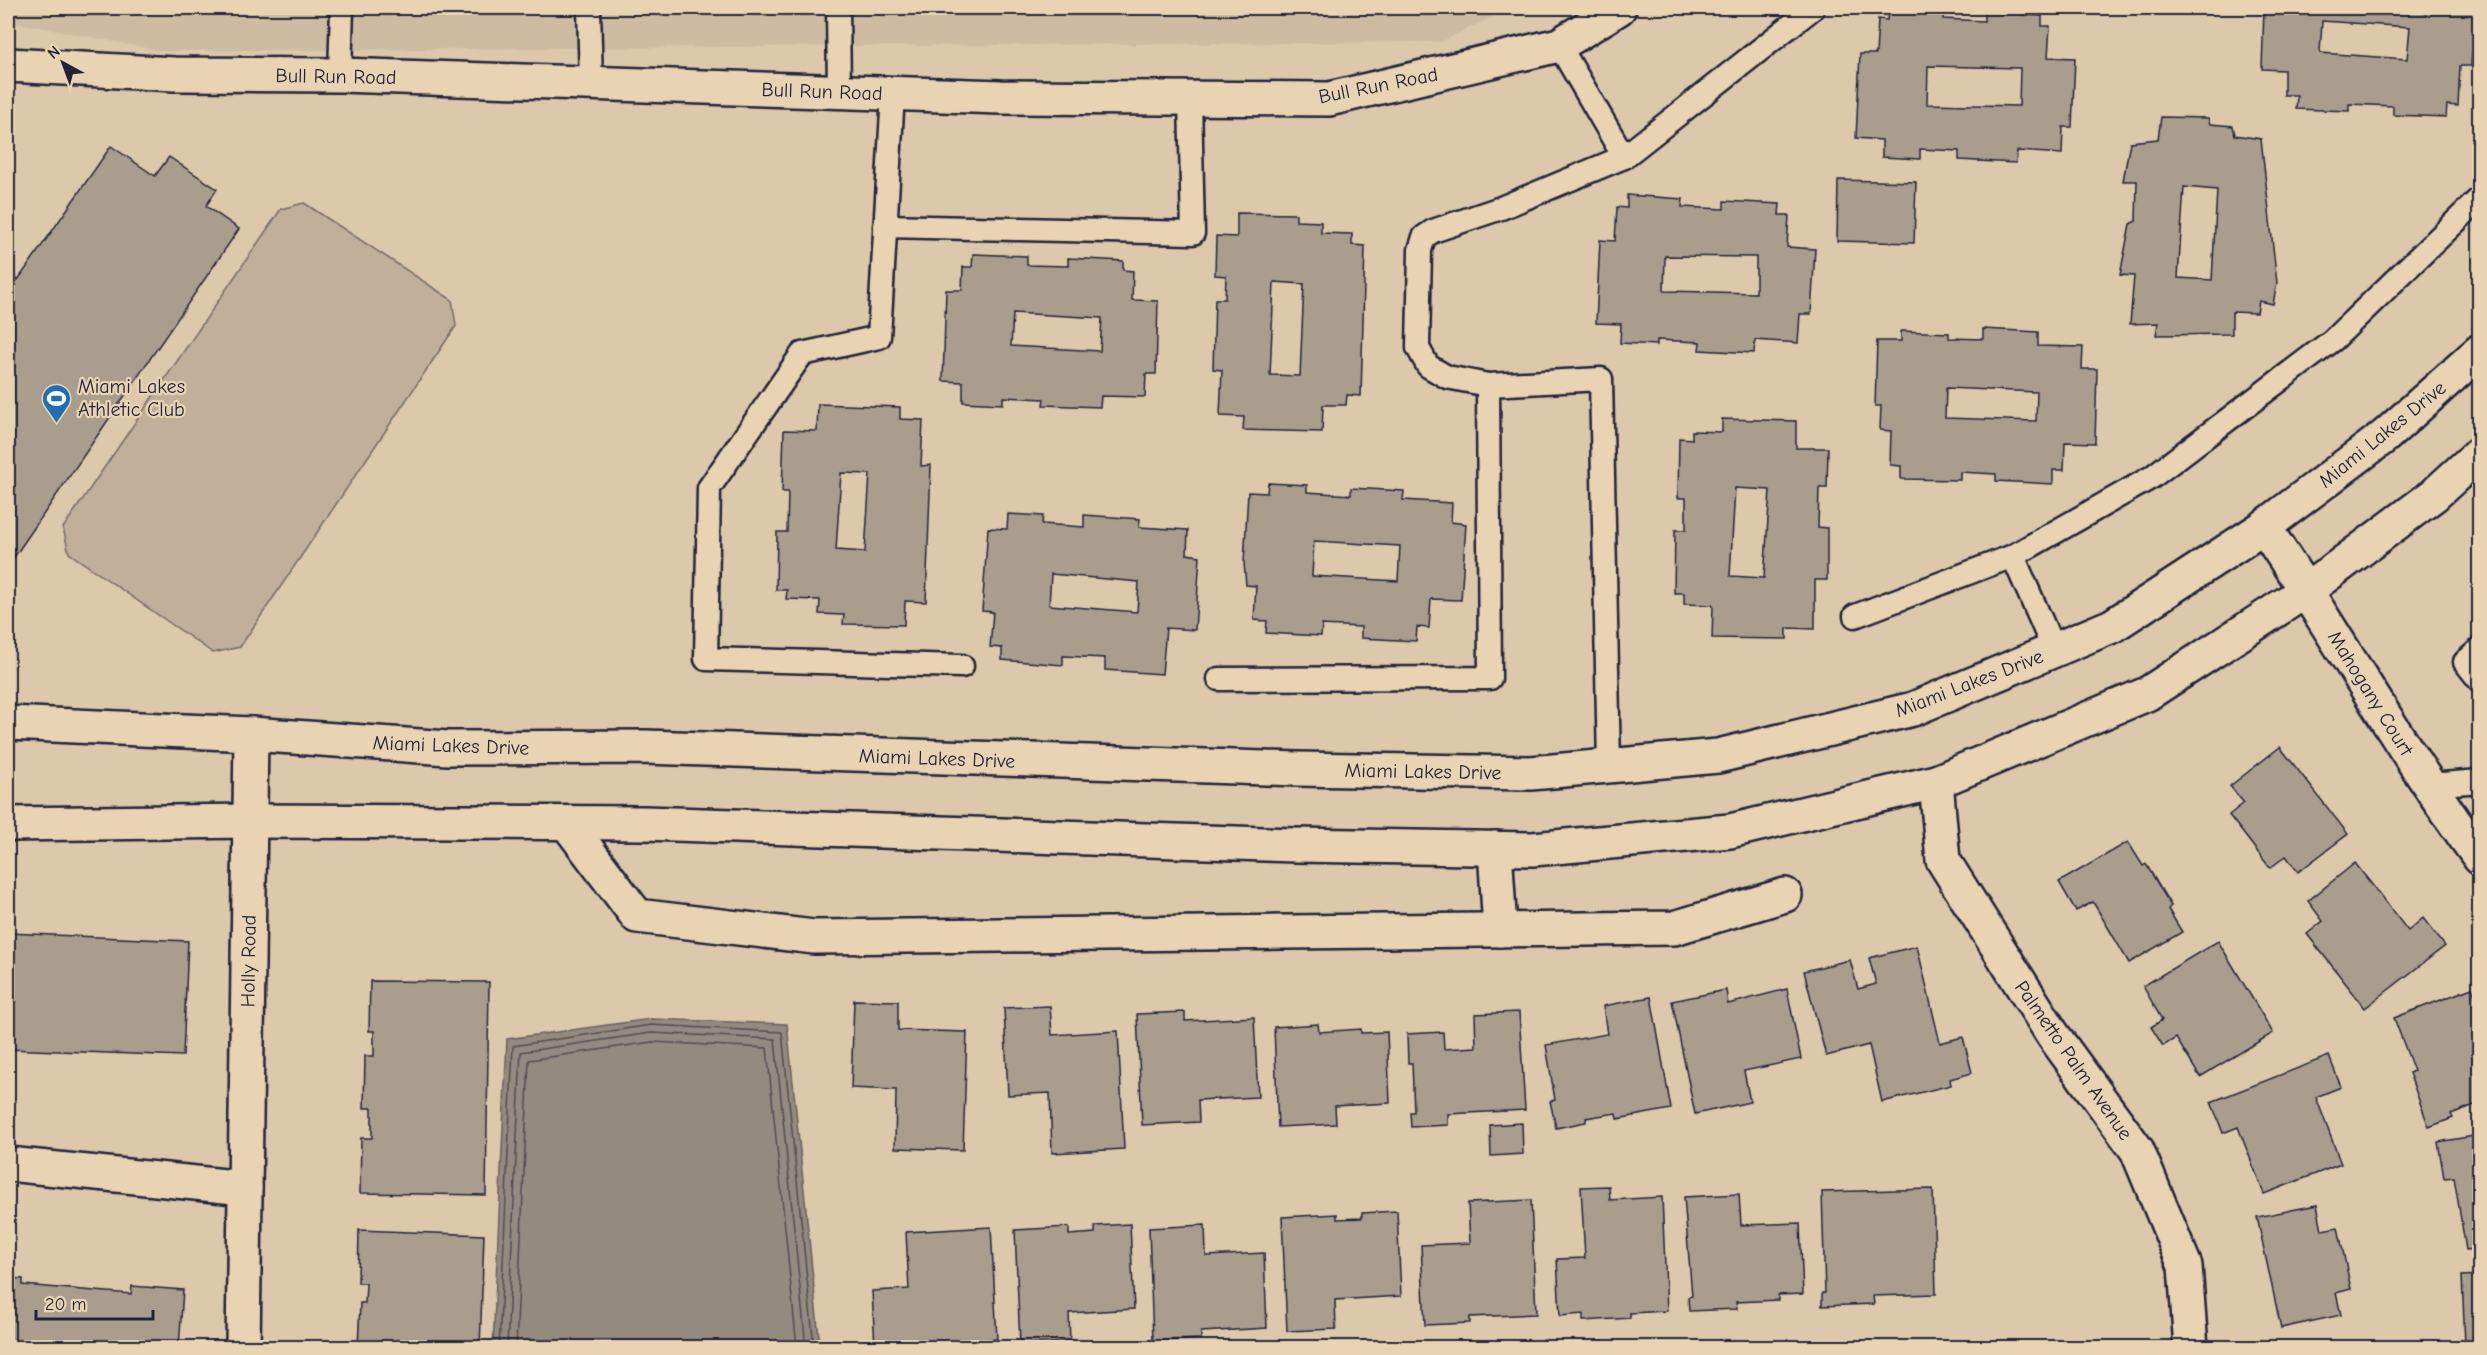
<svg xmlns="http://www.w3.org/2000/svg" width="2487" height="1355" font-family="'Comic Neue',sans-serif">
<style>
.built{fill:#cdbca2}
.green{fill:#c0b09a;stroke:#71696a;stroke-width:1.5}
.water{fill:#958a7f;stroke:#676064;stroke-width:1.5}
.lines{fill:none;stroke-linecap:round;stroke-linejoin:round}
.shore{stroke:#504c56;stroke-width:1.5}
.building{fill:#aa9d8d;stroke:#22223b;stroke-width:1.5;fill-rule:evenodd}
.lane-casing{stroke:#22223b;stroke-width:27}
.street-casing{stroke:#22223b;stroke-width:38}
.secondary-casing{stroke:#22223b;stroke-width:38}
.lane{stroke:#e8d4b2;stroke-width:22}
.street{stroke:#e8d4b2;stroke-width:33}
.secondary{stroke:#e8d4b2;stroke-width:33}
.labels{text-anchor:middle;stroke-width:4.5;stroke-linejoin:round;paint-order:stroke}
.street-label{font-size:20px;fill:#22223b;stroke:#e8d4b2}
.poi-label{font-size:20px;fill:#22223b;stroke:#e8d4b2;text-anchor:start}
</style>
<rect width="100%" height="100%" fill="#dcc9ab"/>
<filter id="ink" filterUnits="userSpaceOnUse"><feTurbulence type="fractalNoise" baseFrequency=".0167" numOctaves="2"/><feDisplacementMap in="SourceGraphic" scale="12" xChannelSelector="R" yChannelSelector="G"/><feConvolveMatrix kernelMatrix="1 2 1 2 8 2 1 2 1" color-interpolation-filters="sRGB"/></filter>
<g filter="url(#ink)">
<polygon class="built" points="8,8 1510,8 1441,42 162,51 8,21"/>
<polygon class="green" points="304,203 452,300 456,326 240,647 213,653 69,553 63,528 281,209"/>
<polygon class="water" points="651,1019 787,1024 820,1347 493,1347 507,1039"/>
<g class="lines">
<g class="shore">
<polyline points="499,1348 513,1046 651,1025 782,1032 814,1348"/>
<polyline points="507,1348 521,1052 651,1033 775,1039 806,1348"/>
<polyline points="516,1348 529,1060 652,1042 767,1048 797,1348"/>
</g>
</g>
<g class="building">
<path d="M2264,8H2480V52H2472L2471,66H2460L2458,106L2447,105L2446,117L2393,115V106L2349,104V111L2296,109L2297,95H2284V70L2262,69ZM2322,21L2410,27L2407,59L2320,53Z"/>
<path d="M1888,9L1943,12V19L1984,21V12L2042,16V26H2050L2048,57L2075,58L2072,127H2063L2062,154L2017,151L2016,163L1959,160V151L1920,149V159L1882,157V140L1856,138L1860,54H1876L1878,19L1887,20ZM1928,66L2020,68L2019,106L1927,104Z"/>
<path d="M2161,117L2208,118L2210,124L2233,126L2235,135L2261,139L2277,283L2273,304L2259,301L2257,313L2232,312V334L2156,335L2158,323L2130,324L2134,276L2120,275L2130,224L2136,221L2137,181H2123L2130,142L2158,139ZM2184,187L2217,190L2212,280L2178,278Z"/>
<polygon points="111,146 155,176 169,157 217,189 206,206 239,229 8,566 8,273 18,280"/>
<polygon points="1838,180 1916,182 1914,243 1837,241"/>
<path d="M1627,195L1683,199L1682,207L1724,209V201L1780,204L1779,215H1789L1787,247L1815,249L1811,314H1800L1798,343L1755,340L1754,353L1699,350L1700,342L1657,340V345L1620,343L1621,324L1596,323L1600,240L1615,241L1617,207L1627,208ZM1665,256L1756,257V293L1664,291Z"/>
<path d="M1237,213L1296,214V221L1321,222V233L1352,234V245L1365,246L1361,396L1347,395L1346,405H1323L1322,432L1243,430L1244,417L1220,416L1222,370L1213,369L1215,299H1225L1226,276L1215,275L1216,236L1237,237ZM1274,282L1304,284L1300,376L1270,375Z"/>
<path d="M973,254L1027,256V265L1068,266V258L1123,261V270L1133,271L1132,300L1158,301L1156,374H1146L1145,397L1101,396L1100,407L1043,405L1044,399L1003,397V404L963,402V382L943,381L946,290H962L963,267H972ZM1013,313L1102,318L1100,351L1011,346Z"/>
<path d="M1983,329L2038,332V346L2083,347L2082,369H2097L2095,443L2065,442L2064,470H2053V484L1996,481V474L1960,472V480L1901,479V466L1890,465L1891,431L1880,430L1881,406H1875L1877,341H1901V331L1949,333V338L1983,339ZM1946,388L2037,392L2036,421L1945,418Z"/>
<path d="M818,404L900,407V419L923,420L921,466L931,465L926,602L905,601L904,625L843,624L844,615L819,614L820,600L786,599L787,590H776L777,532H787L788,492H782L784,430L817,431ZM841,473L870,474L865,552L836,550Z"/>
<path d="M1722,419L1796,421V448H1828L1827,488H1819L1818,527L1827,528V580H1815V629L1787,628V639L1712,638L1713,605L1684,604V593H1674L1675,530H1686V498H1678L1679,438L1692,439V431L1722,432ZM1735,488L1770,490L1764,578L1730,576Z"/>
<path d="M1268,483L1307,485V492L1351,495V488L1404,491L1403,500L1452,503L1451,522L1466,524L1461,600L1431,599L1429,628L1417,627L1416,641L1361,638V627L1322,625L1321,636L1266,633L1267,621L1254,620L1256,586L1246,585L1244,563L1248,492L1267,493ZM1314,541L1400,546L1398,581L1312,576Z"/>
<path d="M1008,514L1043,516L1042,524L1084,527V515L1140,519L1139,527L1188,530L1187,554L1200,556L1195,630L1166,628L1162,674L1105,670V658L1063,656V665L1002,660V648L990,647L993,612L982,611L988,528L1007,529ZM1051,574L1139,582L1137,612L1049,605Z"/>
<polygon points="2280,747 2348,834 2298,872 2286,856 2270,868 2229,815 2244,803 2230,786"/>
<polygon points="2128,842 2143,866 2146,864 2171,906 2168,909 2182,932 2129,963 2093,902 2076,911 2059,882"/>
<polygon points="2355,863 2408,931 2423,918 2445,946 2365,1008 2307,934 2323,921 2308,901"/>
<polygon points="8,933 188,941 183,1056 8,1049"/>
<polygon points="2218,941 2273,1033 2200,1077 2176,1038 2163,1046 2151,1027 2162,1020 2143,986"/>
<polygon points="1917,946 1940,1043 1963,1037 1972,1073 1950,1079 1951,1085 1882,1102 1869,1045 1826,1056 1804,971 1850,960 1858,989 1876,984 1869,958"/>
<polygon points="370,981 489,982 486,1195 360,1193 361,1138 372,1138 372,1108 364,1108 365,1056 374,1056 374,1031 369,1031"/>
<polygon points="2472,988 2480,1008 2480,1103 2451,1114 2453,1118 2429,1127 2409,1073 2414,1071 2394,1018"/>
<polygon points="1787,989 1801,1059 1744,1071 1750,1102 1695,1114 1672,1001 1726,990 1728,1004"/>
<polygon points="1651,997 1671,1109 1617,1119 1616,1113 1586,1118 1586,1122 1556,1128 1550,1101 1555,1100 1546,1045 1607,1034 1603,1006"/>
<polygon points="854,1000 898,1001 898,1030 967,1032 963,1150 895,1148 896,1090 851,1088"/>
<polygon points="1050,1006 1052,1035 1118,1031 1124,1149 1052,1153 1050,1093 1008,1095 1004,1008"/>
<polygon points="1185,1012 1185,1021 1254,1017 1258,1097 1198,1100 1199,1122 1142,1125 1137,1014"/>
<polygon points="1519,1012 1525,1110 1448,1114 1448,1125 1411,1127 1410,1112 1414,1112 1412,1063 1408,1063 1407,1034 1443,1032 1444,1049 1476,1047 1475,1014"/>
<polygon points="1318,1024 1319,1032 1361,1029 1361,1033 1387,1032 1390,1103 1335,1106 1336,1124 1278,1127 1274,1027"/>
<polygon points="2329,1056 2341,1087 2316,1097 2341,1164 2264,1194 2238,1127 2223,1133 2211,1102"/>
<polygon points="1522,1123 1523,1154 1491,1156 1490,1125"/>
<polygon points="2480,1135 2480,1248 2466,1250 2454,1177 2444,1178 2438,1142"/>
<polygon points="1609,1186 1610,1200 1662,1197 1667,1311 1630,1313 1630,1318 1583,1321 1583,1314 1560,1316 1557,1259 1585,1258 1581,1187"/>
<polygon points="1933,1189 1936,1294 1873,1296 1874,1304 1822,1306 1822,1293 1825,1293 1822,1192"/>
<polygon points="1739,1194 1741,1225 1800,1223 1803,1294 1778,1295 1778,1300 1736,1302 1737,1309 1689,1311 1688,1297 1692,1296 1684,1197"/>
<polygon points="1531,1200 1536,1314 1470,1317 1470,1323 1425,1325 1421,1245 1470,1243 1468,1203"/>
<polygon points="2317,1205 2322,1230 2338,1227 2351,1289 2336,1293 2341,1315 2281,1328 2257,1217"/>
<polygon points="1397,1211 1401,1296 1335,1300 1336,1329 1287,1331 1282,1217 1337,1214 1337,1219 1362,1218 1362,1213"/>
<polygon points="1130,1224 1134,1309 1069,1313 1070,1342 1020,1344 1015,1230 1069,1227 1069,1235 1095,1233 1095,1226"/>
<polygon points="1205,1225 1206,1256 1264,1253 1267,1328 1201,1332 1201,1339 1153,1341 1149,1228"/>
<polygon points="991,1227 997,1339 875,1347 872,1291 909,1289 906,1232"/>
<polygon points="359,1230 484,1235 480,1348 358,1348 360,1303 365,1303 366,1283 358,1283"/>
<polygon points="2480,1275 2480,1344 2465,1345 2462,1276"/>
<polygon points="8,1278 23,1279 23,1285 131,1294 132,1286 183,1290 179,1348 8,1348"/>
<polygon points="2403,1341 2403,1348 2297,1348"/>
</g>
<g class="lines">
<defs>
<g id="lane">
<polyline points="589,8 591,84"/>
<polyline points="838,8 839,92"/>
<polyline points="1559,45 1624,157"/>
<polyline points="340,75 342,8"/>
<polyline points="893,94 879,337 802,354 709,488 706,659 962,666"/>
<polyline points="885,226 1193,233 1190,98"/>
<polyline points="1488,385 1447,377 1428,366 1418,348 1420,250 1424,237 1433,231 1501,208 1624,157 1813,8"/>
<polyline points="2013,556 2054,650"/>
<polyline points="1855,616 2013,556 2152,477 2333,340 2480,198"/>
<polyline points="2480,649 2465,662 2480,681"/>
<polyline points="1219,679 1490,678 1488,385 1601,379 1609,766"/>
<polyline points="2429,785 2480,781"/>
</g>
<g id="street">
<polyline points="8,65 174,74 340,75 1001,97 1329,99 1559,45 1619,8"/>
<path d="M2264,527C2338,636 2402,752 2480,858"/>
<polyline points="1936,782 1943,860 2053,1035 2137,1150 2185,1266 2191,1348"/>
<polyline points="567,823 637,916 814,937 1674,928 1785,895"/>
<polyline points="1495,848 1500,930"/>
<polyline points="8,1164 245,1188"/>
<polyline points="243,1348 251,734"/>
</g>
<g id="secondary">
<polyline points="8,723 251,734 448,748 646,747 1297,769 1531,773 1718,756 1913,709 2112,626 2264,527 2385,436 2480,351"/>
<polyline points="8,824 251,821 644,823 1295,845 1533,849 1730,831 1936,782 2147,694 2307,590 2434,495 2480,453"/>
</g>
</defs>
<use href="#lane" class="lane-casing"/>
<use href="#street" class="street-casing"/>
<use href="#secondary" class="secondary-casing"/>
<use href="#lane" class="lane"/>
<use href="#street" class="street"/>
<use href="#secondary" class="secondary"/>
</g>
</g>
<defs>
<symbol id="stadium-pin" viewBox="-11 -11 22 30"><path d="M0 17L-7.5 6A9.5 9.5 0 1 1 7.5 6Z" fill="#1f6fb2" stroke="#e8d4b2"/><path d="M0-5a6.5 5 0 1 0 0 10a6.5 5 0 1 0 0-10ZM-3.5-1.8h7v3.6h-7Z" fill="#fff"/></symbol>
</defs>
<g fill-rule="evenodd">
<use href="#stadium-pin" x="40" y="382" width="33" height="45"/>
</g>
<g class="labels">
<g class="street-label">
<text transform="translate(336 76) rotate(1)" y="7">Bull Run Road</text>
<text transform="translate(1378 85) rotate(-11)" y="7">Bull Run Road</text>
<text transform="translate(822 91) rotate(2)" y="7">Bull Run Road</text>
<text transform="translate(2382 434) rotate(-39)" y="7">Miami Lakes Drive</text>
<text transform="translate(1969 683) rotate(-21)" y="7">Miami Lakes Drive</text>
<text transform="translate(2371 693) rotate(58)" y="7">Mahogany Court</text>
<text transform="translate(451 745) rotate(2)" y="7">Miami Lakes Drive</text>
<text transform="translate(937 758) rotate(2)" y="7">Miami Lakes Drive</text>
<text transform="translate(1423 771) rotate(1)" y="7">Miami Lakes Drive</text>
<text transform="translate(248 961) rotate(-89)" y="7">Holly Road</text>
<text transform="translate(2074 1060) rotate(55)" y="7">Palmetto Palm Avenue</text>
</g>
<g class="poi-label">
<text x="78" y="393">Miami Lakes<tspan x="78" dy="23">Athletic Club</tspan></text>
</g>
</g>
<rect width="2487" height="1355" fill="none" stroke="#e8d4b2" stroke-width="30"/>
<rect x="15" y="15" width="2457" height="1325" fill="none" stroke="#22223b" stroke-width="2" filter="url(#ink)"/>
<g transform="translate(63 63) rotate(319)" stroke="#e8d4b2" stroke-width="4.5" paint-order="stroke">
<path d="M0-4.5L10 22L0 15L-10 22Z" fill="#22223b"/>
<text y="-9" font-size="16" font-weight="bold" text-anchor="middle" fill="#22223b">N</text>
</g>
<path d="M36 1310v9h117v-9" fill="none" stroke="#22223b" stroke-width="3"/>
<text x="45" y="1310" font-size="18" fill="#22223b" stroke="#e8d4b2" stroke-width="4.5" paint-order="stroke">20 m</text>
</svg>
